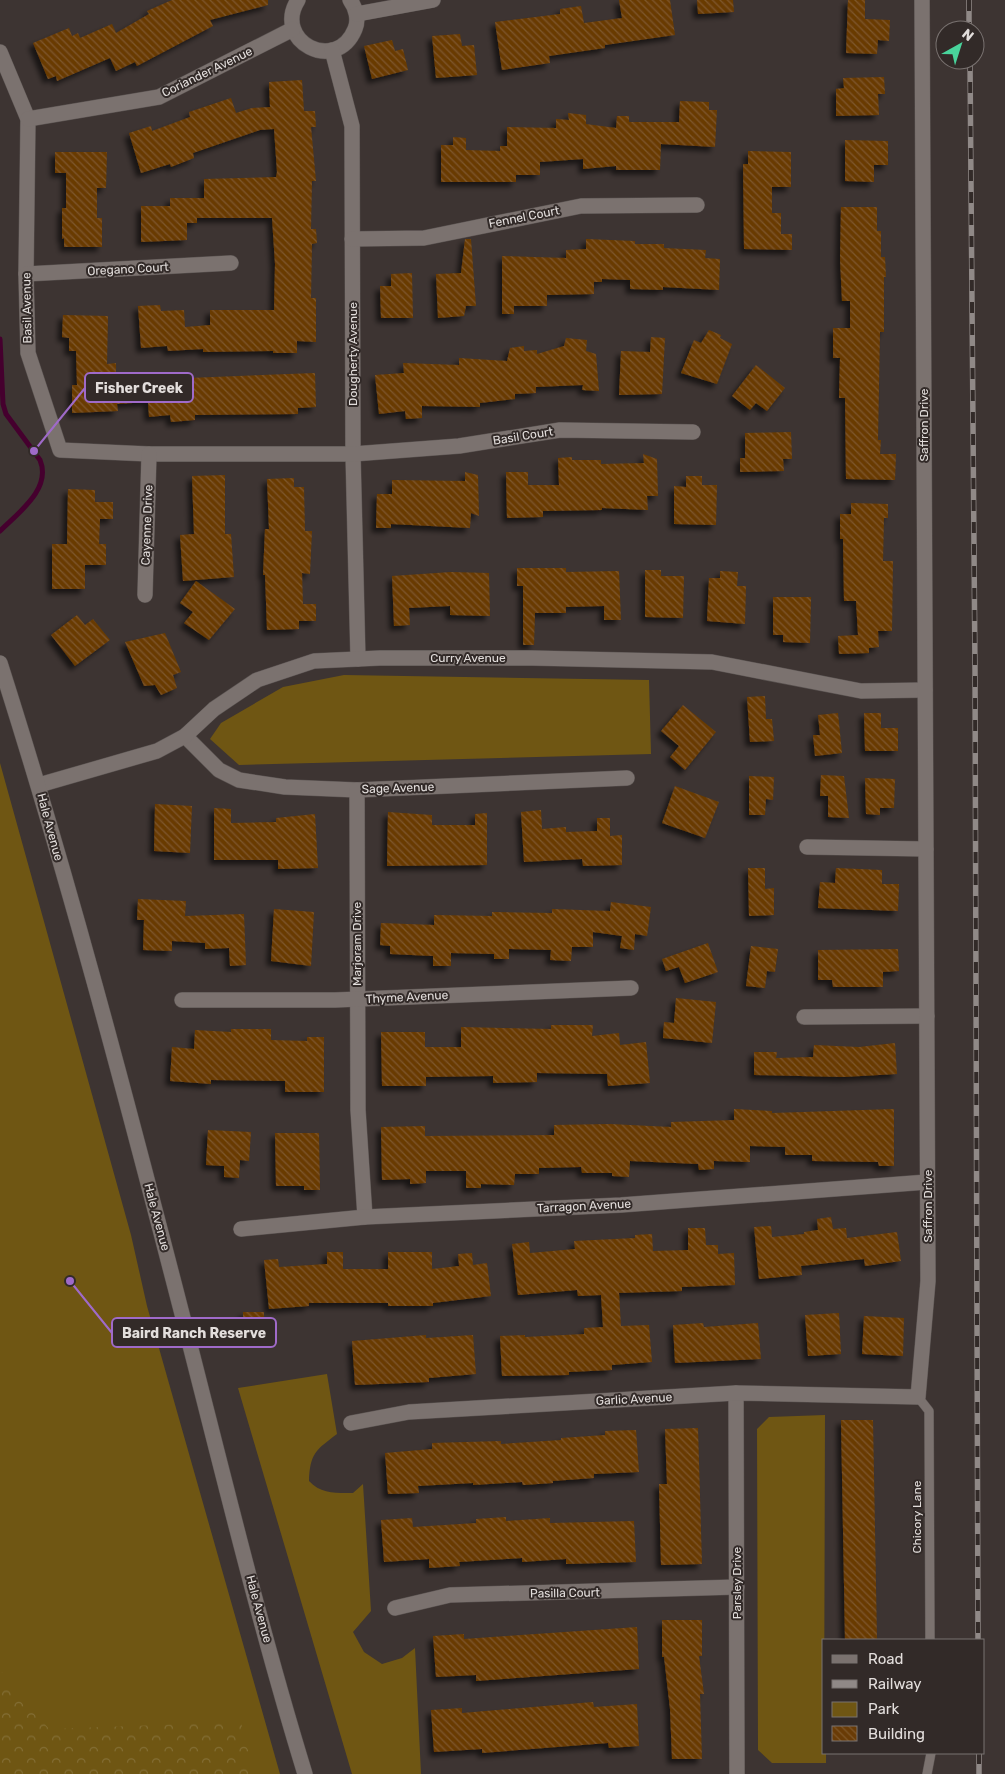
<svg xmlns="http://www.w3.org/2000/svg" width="1005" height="1774" font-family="Rubik,sans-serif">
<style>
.green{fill:#6f5613}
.forest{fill:url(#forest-crowns)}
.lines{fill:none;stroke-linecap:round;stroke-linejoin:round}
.stream{stroke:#45002e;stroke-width:5}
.building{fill:url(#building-back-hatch);filter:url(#shadow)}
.service-casing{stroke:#595250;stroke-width:10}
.minor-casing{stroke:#595250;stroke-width:16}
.secondary-casing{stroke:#595250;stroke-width:16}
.service{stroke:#7b726f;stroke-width:9}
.minor{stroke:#7b726f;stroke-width:15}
.secondary{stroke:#7b726f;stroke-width:15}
.rail-casing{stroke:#908987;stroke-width:5.5}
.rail{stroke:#322a28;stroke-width:4;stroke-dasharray:11;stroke-linecap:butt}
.labels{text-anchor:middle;stroke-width:4;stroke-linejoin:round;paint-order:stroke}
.street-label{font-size:12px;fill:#e3dedc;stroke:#322a28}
.leader{fill:none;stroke:#9f6ac9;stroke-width:2}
.callout-dot{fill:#9f6ac9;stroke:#322a28;stroke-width:2}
.callout{fill:#322a28;stroke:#9f6ac9;stroke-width:2}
.callout-label{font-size:14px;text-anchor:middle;font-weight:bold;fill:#e3dedc}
</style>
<defs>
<pattern id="forest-crowns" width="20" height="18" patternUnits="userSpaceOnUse" patternTransform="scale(1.25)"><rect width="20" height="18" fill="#6f5613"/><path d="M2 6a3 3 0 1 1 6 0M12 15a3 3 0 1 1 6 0" fill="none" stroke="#836e35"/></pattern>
<pattern id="building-back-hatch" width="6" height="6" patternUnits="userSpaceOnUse" patternTransform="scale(1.25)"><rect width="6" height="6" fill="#693b06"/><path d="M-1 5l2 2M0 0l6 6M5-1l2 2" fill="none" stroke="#7e572a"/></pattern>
<filter id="shadow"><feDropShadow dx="-4.5" dy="4.5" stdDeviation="2.5" flood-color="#0009"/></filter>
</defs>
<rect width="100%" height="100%" fill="#3d3432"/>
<g class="green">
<polygon points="344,675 649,680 651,754 239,765 210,739 221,723 283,687"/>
<polygon points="0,763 131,1235 147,1306 280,1774 0,1774"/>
<path d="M327,1374L337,1434C316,1450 310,1453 309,1481C321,1494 336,1493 353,1493L363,1484L371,1611L353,1632L364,1652L382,1664L402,1658L415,1648L421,1774H352L238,1388Z"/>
<polygon points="825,1415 824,1753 826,1753 826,1763 772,1763 758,1750 757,1429 769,1417"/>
</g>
<polygon class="forest" points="0,1670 49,1729 241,1722 254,1774 0,1774"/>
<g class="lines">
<path class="stream" d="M0,339L3,404L6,414L40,460C52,489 18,513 0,531"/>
</g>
<g class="building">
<polygon points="172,0 268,0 268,5 210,20 213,26 137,66 135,62 116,71 110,58 57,81 56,76 48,79 33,43 69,28 72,36 78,33 80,38 112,24 116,33 149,14 147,11"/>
<polygon points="619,0 670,0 675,35 605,45 605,48 549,56 550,63 502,70 495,22 560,14 560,9 581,6 584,23 622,18"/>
<polygon points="697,0 733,0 734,12 698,14"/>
<polygon points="848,0 865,0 865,19 890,20 889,41 878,40 877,54 846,53"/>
<polygon points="460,34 462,46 474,45 477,75 436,78 432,36"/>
<polygon points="392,40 395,51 403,49 408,70 372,79 364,46"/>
<polygon points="884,77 885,94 878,94 879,115 836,116 836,89 844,88 843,78"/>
<polygon points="302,80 304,111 315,111 316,127 311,127 316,181 312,181 311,229 316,229 317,243 312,244 311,298 316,298 316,342 297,341 297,353 273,353 273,351 203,352 203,349 168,351 167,346 141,348 138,306 160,305 161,311 184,310 185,327 210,325 210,310 274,310 275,264 272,218 197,218 197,223 187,223 187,240 141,242 141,206 170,206 170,198 204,198 204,179 276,177 277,172 274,129 260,130 193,153 194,158 171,167 170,164 141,173 129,133 151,126 152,131 190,117 189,112 231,98 236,113 252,108 270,107 269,82"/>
<polygon points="680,101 709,102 709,110 717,110 715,147 661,144 660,170 616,170 616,166 583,169 583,159 540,162 540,175 516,175 516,182 441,182 441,145 453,145 453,137 466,138 466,150 500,151 500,146 507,146 507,127 556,128 556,119 569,120 568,113 586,115 586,124 616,128 617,116 629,116 629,122 679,122"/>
<polygon points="845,140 888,141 888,165 874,165 874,182 845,181"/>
<polygon points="748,151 791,152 791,187 772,187 772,213 781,213 781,234 792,234 792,250 744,249 743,164 748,164"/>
<polygon points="55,152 107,152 106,188 97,188 97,218 102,218 102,247 64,247 64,238 62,239 62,208 66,208 66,173 55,173"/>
<polygon points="841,207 877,207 877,231 881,231 881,257 885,257 886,277 884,277 884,332 880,332 878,440 881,440 880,454 896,454 895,480 846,479 845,398 839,398 840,358 833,358 833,328 850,328 850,301 842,301 840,259"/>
<polygon points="465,239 471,239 476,306 466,306 464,316 438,318 436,274 461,273"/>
<polygon points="586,239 635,241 635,244 664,244 664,248 706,250 705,258 720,259 719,290 663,287 663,290 630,289 630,280 602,279 602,282 594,282 594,294 547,295 547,306 514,306 514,314 502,314 502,256 566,258 566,250 586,249"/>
<polygon points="412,273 413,318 381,318 380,286 391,286 391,274"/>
<polygon points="63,315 108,316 107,364 116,363 116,378 163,374 163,379 315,373 316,407 298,408 298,414 195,415 195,420 171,422 170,415 149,417 148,402 117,404 118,411 72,413 72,385 77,385 76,351 69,351 69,338 62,337"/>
<polygon points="709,330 721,335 720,338 732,344 717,384 681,373 694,340 701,343"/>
<polygon points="651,337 665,338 662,394 619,395 621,351 650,352"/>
<polygon points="566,338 587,340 586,351 596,354 599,391 582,390 583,385 536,387 536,393 515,394 515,399 480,403 480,407 422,406 422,418 406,419 405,411 379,414 375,375 404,373 403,363 459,365 459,358 507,361 510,348 524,346 524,351 537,350 537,354 564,346"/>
<polygon points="756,365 785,388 767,411 756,403 750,410 732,396"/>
<polygon points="791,432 792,459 783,459 784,471 740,472 740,458 745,458 745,433"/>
<polygon points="643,454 657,459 658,496 647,496 648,510 602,508 602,510 543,511 543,517 507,518 506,472 528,472 528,485 559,485 558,458 572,457 572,460 601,460 601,464 644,463"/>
<polygon points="465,472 478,475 479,516 471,513 470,528 391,524 391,528 376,528 377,494 392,494 392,480 465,481"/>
<polygon points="225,475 225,534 231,534 234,577 183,581 180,535 194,534 192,476"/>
<polygon points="686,476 702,476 702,485 717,485 716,525 674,524 674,486 686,487"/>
<polygon points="294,478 294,487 304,487 305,531 312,531 310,574 302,573 303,604 316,604 316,621 299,621 299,629 267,630 265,575 263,575 265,529 269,529 267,479"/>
<polygon points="68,489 95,490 95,502 113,502 113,519 100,519 99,544 106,544 106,565 85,565 85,589 52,589 52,544 67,544"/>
<polygon points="851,503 888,504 888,518 884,518 883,561 893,561 892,631 878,631 879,647 869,648 869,653 839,654 838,636 858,635 856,601 844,601 843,539 840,539 840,514 851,514"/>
<polygon points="517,568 566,568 566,572 619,571 621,620 604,620 604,606 566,607 566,613 535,613 534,645 523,645 523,586 517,586"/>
<polygon points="645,570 661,570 661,576 684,576 683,618 645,617"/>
<polygon points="720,571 738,572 737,586 746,586 745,624 707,621 709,578 720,578"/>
<polygon points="451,572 489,573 490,616 450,615 450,606 409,608 410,625 394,626 392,576"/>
<polygon points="196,581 235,609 209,640 184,623 193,612 180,603"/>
<polygon points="773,597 811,597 810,643 783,642 783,635 773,635"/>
<polygon points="77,615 85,625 93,619 110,640 75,666 51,635"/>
<polygon points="165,633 181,672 173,675 177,688 161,695 155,685 144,686 125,642"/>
<polygon points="765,696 766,719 772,719 774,741 750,742 747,697"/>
<polygon points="683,705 716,732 685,770 670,757 679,746 661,731"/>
<polygon points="838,713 842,753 815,756 813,735 820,735 818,715"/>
<polygon points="864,713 881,713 881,728 898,728 898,751 865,751"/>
<polygon points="821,775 844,776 849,818 828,817 828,796 820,796"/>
<polygon points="749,776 774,777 773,800 766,799 765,815 749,815"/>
<polygon points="865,778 895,779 894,808 880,808 880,815 866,814"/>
<polygon points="675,786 719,802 705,838 662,823"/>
<polygon points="155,804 192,806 190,853 154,851"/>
<polygon points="214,808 231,809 231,823 276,822 276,818 315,814 318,868 278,869 278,860 214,860"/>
<polygon points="541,810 542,829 566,827 566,832 597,831 597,818 610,818 610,836 622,835 622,865 583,866 582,859 524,862 521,812"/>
<polygon points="388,812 432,815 432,825 475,825 475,814 487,813 487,865 387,866"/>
<polygon points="748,868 765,868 765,889 774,888 774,915 749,916"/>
<polygon points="836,868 882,870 882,884 899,884 898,911 818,908 820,882 835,883"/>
<polygon points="138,899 186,901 185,916 244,914 246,965 230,966 229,948 205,949 205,943 172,941 172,951 143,950 144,920 137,920"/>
<polygon points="611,902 651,907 647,936 635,934 634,950 620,948 622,936 593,932 593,947 572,947 571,961 550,960 551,950 509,949 509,959 494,959 494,954 451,953 451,966 433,966 433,956 390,954 390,946 380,945 381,923 434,925 434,915 492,916 492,912 552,913 552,909 610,911"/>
<polygon points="274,909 314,912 311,966 271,961"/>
<polygon points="708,943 718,972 685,983 679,967 666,971 662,959"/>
<polygon points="751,946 778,949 775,972 767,971 765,988 746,986"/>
<polygon points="898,949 899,971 883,972 883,987 833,987 832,980 818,980 818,950"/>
<polygon points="676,998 716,1002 712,1043 663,1038 664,1022 674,1023"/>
<polygon points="551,1025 593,1025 592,1036 619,1033 620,1045 646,1042 650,1083 608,1086 607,1074 537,1073 537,1082 493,1083 493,1076 426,1077 426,1086 382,1086 381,1032 425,1032 425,1047 461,1047 461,1027 551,1029"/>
<polygon points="231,1029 271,1029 271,1040 307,1041 307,1037 324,1037 324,1092 285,1092 285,1081 211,1080 211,1084 170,1081 172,1047 194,1049 195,1030 231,1032"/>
<polygon points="895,1043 897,1074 843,1077 754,1075 754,1052 777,1052 776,1058 813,1057 814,1045 859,1047"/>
<polygon points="734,1109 772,1111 772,1113 894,1109 894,1166 879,1166 878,1162 812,1161 812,1155 785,1155 785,1147 750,1146 750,1162 714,1161 714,1169 699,1170 698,1164 630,1161 629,1177 612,1176 612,1173 582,1173 581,1167 539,1168 539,1174 515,1174 514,1185 481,1184 481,1188 466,1188 466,1171 426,1171 426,1183 410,1184 410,1179 382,1180 381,1127 425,1126 425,1136 554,1135 554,1125 610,1124 671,1127 671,1122 734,1120"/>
<polygon points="208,1130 251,1132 249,1161 240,1160 239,1178 224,1177 224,1166 206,1165"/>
<polygon points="275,1133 319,1133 320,1190 304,1190 304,1186 276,1186"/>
<polygon points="831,1217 833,1229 846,1228 847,1238 897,1232 901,1261 865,1266 864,1259 801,1266 802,1275 759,1279 754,1227 771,1226 772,1237 804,1234 804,1232 818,1230 817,1219"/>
<polygon points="688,1228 705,1228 706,1245 718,1245 718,1254 734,1253 735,1285 682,1287 682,1291 619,1293 621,1326 649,1325 652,1362 612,1365 612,1370 569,1372 569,1375 502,1376 500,1336 525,1335 525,1337 584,1334 584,1328 603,1327 601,1295 578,1296 577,1290 518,1295 512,1244 529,1242 530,1253 575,1249 574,1241 635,1238 635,1235 652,1234 653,1251 688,1250"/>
<polygon points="327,1252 343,1252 343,1269 388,1269 388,1252 432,1252 432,1269 459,1266 458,1254 472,1253 473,1265 487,1263 491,1296 433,1303 433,1306 388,1306 388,1303 309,1303 309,1306 269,1309 264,1260 278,1259 279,1267 327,1264"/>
<rect x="243" y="1312" width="21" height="16"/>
<polygon points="839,1313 841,1354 808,1356 805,1315"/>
<polygon points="864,1316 904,1318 903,1356 862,1354"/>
<polygon points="703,1323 704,1327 758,1323 761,1359 675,1363 673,1325"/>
<polygon points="426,1335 426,1338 473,1335 476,1374 429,1378 429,1382 355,1385 352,1341"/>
<polygon points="841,1420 873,1420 877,1640 845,1640"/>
<polygon points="698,1428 702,1564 661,1565 659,1484 667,1484 665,1429"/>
<polygon points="636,1430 639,1472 594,1474 594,1478 553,1481 553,1483 523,1485 522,1482 473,1485 473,1483 418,1486 419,1493 388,1494 385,1453 432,1449 432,1443 501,1441 501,1444 561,1440 561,1438 605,1435 605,1431"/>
<polygon points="506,1517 506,1521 550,1518 550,1523 634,1521 636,1562 566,1564 566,1559 522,1562 522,1558 459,1562 460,1566 429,1568 429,1559 384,1562 381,1520 412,1518 413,1527 476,1523 476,1519"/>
<polygon points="662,1620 702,1620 702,1656 699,1656 704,1694 700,1694 702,1759 672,1759 670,1709 664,1657 662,1657"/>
<polygon points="637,1627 639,1669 476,1681 476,1675 436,1677 433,1636 464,1634 464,1639"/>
<polygon points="593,1702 594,1707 637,1704 639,1746 609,1748 608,1743 482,1753 482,1749 434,1752 431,1710 462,1708 462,1713"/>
</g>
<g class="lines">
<defs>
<g id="service">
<polyline points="918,1397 929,1411 930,1640"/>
<polyline points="927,1774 931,1753"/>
</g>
<g id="minor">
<path d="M298,0C272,41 336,75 355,29C359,20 356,8 350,0"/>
<polyline points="357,14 433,0"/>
<polyline points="332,50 352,126 353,454 358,659"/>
<polyline points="0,52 28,119 26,274 28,353 60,450 149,454 353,454 459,446 560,430 693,432"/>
<polyline points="28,119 159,97 293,29"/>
<polyline points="352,239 424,238 581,206 697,205"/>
<polyline points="26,274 231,263"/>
<polyline points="145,595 149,454"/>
<polyline points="185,736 219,770 239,780 285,787 357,790 627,778"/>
<polyline points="39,785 157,751 185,736 214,709 257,680 314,661 380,658 532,658 712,662 861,691 925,690"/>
<polyline points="357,790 358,1110 365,1217"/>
<polyline points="807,847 926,849"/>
<polyline points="182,1000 335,1000 631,988"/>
<polyline points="804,1017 927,1016"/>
<polyline points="241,1229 365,1217 621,1205 927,1182"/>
<polyline points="736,1393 737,1774"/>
<polyline points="351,1423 409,1412 736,1393 918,1397 928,1281 922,0"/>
<polyline points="395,1608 450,1595 737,1587"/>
</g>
<path id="secondary" d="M0,663C68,876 125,1093 181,1310C221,1465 258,1621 305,1774"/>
</defs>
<use href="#service" class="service-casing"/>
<use href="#minor" class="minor-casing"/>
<use href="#secondary" class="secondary-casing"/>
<use href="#service" class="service"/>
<use href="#minor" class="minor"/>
<use href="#secondary" class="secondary"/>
<defs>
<g id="rail">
<polyline points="969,0 969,30"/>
<polyline points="970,60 975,669 978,1640"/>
<polyline points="979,1753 979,1774"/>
</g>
</defs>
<use href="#rail" class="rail-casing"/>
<use href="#rail" class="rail"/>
</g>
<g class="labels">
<g class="street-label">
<text transform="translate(207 72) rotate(-26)" y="4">Coriander Avenue</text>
<text transform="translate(524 217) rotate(-11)" y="4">Fennel Court</text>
<text transform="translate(128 269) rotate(-3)" y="4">Oregano Court</text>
<text transform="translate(27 308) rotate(-91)" y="4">Basil Avenue</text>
<text transform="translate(353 354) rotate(-90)" y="4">Dougherty Avenue</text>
<text transform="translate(924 425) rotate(-90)" y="4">Saffron Drive</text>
<text transform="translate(523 436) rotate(-9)" y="4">Basil Court</text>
<text transform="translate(147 525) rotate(-88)" y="4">Cayenne Drive</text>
<text x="468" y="662">Curry Avenue</text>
<text transform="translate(398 788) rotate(-2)" y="4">Sage Avenue</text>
<text transform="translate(50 827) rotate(75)" y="4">Hale Avenue</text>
<text transform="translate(357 944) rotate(-90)" y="4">Marjoram Drive</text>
<text transform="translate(407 997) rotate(-3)" y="4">Thyme Avenue</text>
<text transform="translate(584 1206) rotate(-3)" y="4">Tarragon Avenue</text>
<text transform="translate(928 1206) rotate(-90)" y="4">Saffron Drive</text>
<text transform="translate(157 1217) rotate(75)" y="4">Hale Avenue</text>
<text transform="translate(634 1399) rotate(-3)" y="4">Garlic Avenue</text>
<text transform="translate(917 1517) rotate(-90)" y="4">Chicory Lane</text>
<text transform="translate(737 1583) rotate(-90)" y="4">Parsley Drive</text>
<text transform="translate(565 1593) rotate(-1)" y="4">Pasilla Court</text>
<text transform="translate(259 1609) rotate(75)" y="4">Hale Avenue</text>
</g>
</g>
<path class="leader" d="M34 451L85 388M70 1281L112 1333"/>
<g class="callout-dot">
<circle cx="34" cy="451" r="5"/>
<circle cx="70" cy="1281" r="5"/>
</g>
<g class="callout">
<rect x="85" y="373" width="108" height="29" rx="5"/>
<rect x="112" y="1318" width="164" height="29" rx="5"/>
</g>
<g class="callout-label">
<text x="139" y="393">Fisher Creek</text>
<text x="194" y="1338">Baird Ranch Reserve</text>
</g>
<rect x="822" y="1639" width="162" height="115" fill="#322a28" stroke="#797270"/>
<rect x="832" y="1655" width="25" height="8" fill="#7b726f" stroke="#797270"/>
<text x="868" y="1664" font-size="15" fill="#e3dedc">Road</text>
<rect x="832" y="1680" width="25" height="8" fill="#908987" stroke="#797270"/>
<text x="868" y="1689" font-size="15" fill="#e3dedc">Railway</text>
<rect x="832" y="1702" width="25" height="15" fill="#6f5613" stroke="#797270"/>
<text x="868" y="1714" font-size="15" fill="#e3dedc">Park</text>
<rect x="832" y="1726" width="25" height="15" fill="url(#building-back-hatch)" stroke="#797270"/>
<text x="868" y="1739" font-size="15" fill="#e3dedc">Building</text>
<g transform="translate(960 45) rotate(39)"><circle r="24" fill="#322a28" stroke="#797270"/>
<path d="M0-4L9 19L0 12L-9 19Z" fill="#49d49c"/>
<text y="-8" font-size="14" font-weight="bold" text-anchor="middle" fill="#e3dedc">N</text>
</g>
</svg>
